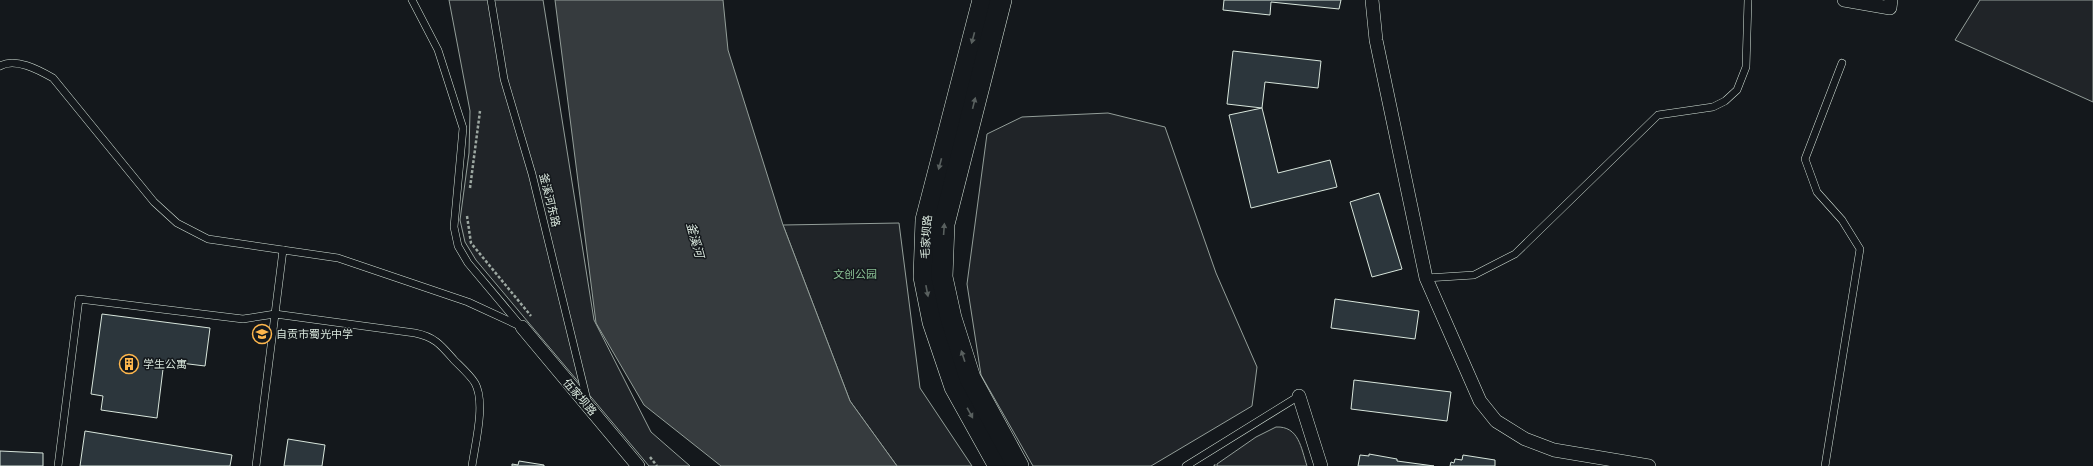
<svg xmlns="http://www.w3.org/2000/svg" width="2093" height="466" font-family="Karla,'Noto Sans SC',sans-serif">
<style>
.green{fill:#202428;stroke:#939e99}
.water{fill:#363b3e;stroke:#939e99}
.building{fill:#2c363c;stroke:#d8e6dc}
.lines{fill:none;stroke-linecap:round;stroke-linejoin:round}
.lane-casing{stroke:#d8e6dc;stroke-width:8}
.street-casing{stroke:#d8e6dc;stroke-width:14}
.primary-casing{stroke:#d8e6dc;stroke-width:22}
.path{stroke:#9da8a2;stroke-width:2.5;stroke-dasharray:3 2;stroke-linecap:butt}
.lane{stroke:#14181c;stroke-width:7}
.street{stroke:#14181c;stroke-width:13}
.primary{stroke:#14181c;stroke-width:21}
.oneway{fill:#59605f}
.labels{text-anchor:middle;stroke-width:3;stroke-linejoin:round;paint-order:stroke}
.street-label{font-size:11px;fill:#d8e6dc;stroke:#14181c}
.park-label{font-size:11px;fill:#8ac095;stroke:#14181c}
.poi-label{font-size:11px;fill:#d8e6dc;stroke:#14181c;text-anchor:start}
.water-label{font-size:12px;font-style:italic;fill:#d8e6dc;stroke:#14181c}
</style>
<rect width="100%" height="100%" fill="#14181c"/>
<g class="green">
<polygon points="449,0 543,0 594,320 651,432 690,466 649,466 476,260 465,242 460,220 469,153 470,111"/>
<polygon points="1980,0 2093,0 2093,102 1955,40"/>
<polygon points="1108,113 1165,127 1216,273 1257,367 1252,406 1151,466 1033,466 981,375 967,284 987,134 1022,117"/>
<polygon points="899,223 920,388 972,466 897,466 850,401 783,225"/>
<path d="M1276,427C1299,426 1301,448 1307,466H1217V464L1256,437Z"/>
</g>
<polygon class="water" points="555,0 723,0 728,50 783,225 850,401 897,466 721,466 644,405 596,323"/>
<g class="building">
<polygon points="1224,0 1341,0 1339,9 1271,2 1270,15 1223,10"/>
<polygon points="1233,51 1321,61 1318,88 1265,82 1262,108 1227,104"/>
<polygon points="1262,108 1278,173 1330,160 1337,187 1251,208 1229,115"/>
<polygon points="1379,193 1402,269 1372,277 1350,202"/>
<polygon points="1335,299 1419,311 1415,339 1331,328"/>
<polygon points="102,314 210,328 205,366 164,361 157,418 101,410 103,396 91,394"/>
<polygon points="1354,380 1451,392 1447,421 1351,409"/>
<polygon points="85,431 232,455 230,466 80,466"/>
<polygon points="288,439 325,445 322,466 284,466"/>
<polygon points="0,451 43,453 43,466 0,466"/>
<polygon points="1369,454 1397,459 1397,461 1434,466 1358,466 1360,455 1369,456"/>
<polygon points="1463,455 1495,460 1495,466 1450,466 1451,462 1454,463 1455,459 1462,460"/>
<polygon points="519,461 544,465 544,466 512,466 512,464 518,465"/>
</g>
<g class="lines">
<defs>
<g id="lane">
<polyline points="412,0 438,50 463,128 454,227 458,246 468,263 520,325"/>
<polyline points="491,0 504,79 532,174 587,400"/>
<path d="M0,66C15,57 39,70 53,78L154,202L177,223L208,239L338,258L468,302L522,327"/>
<polyline points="1426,278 1474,275 1515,254 1658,115 1713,107 1725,101 1737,90 1746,67 1748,0"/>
<polyline points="58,466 79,299 243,319 275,314 283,250"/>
<path d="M256,466L275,314L415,333C435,337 441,345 454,360C461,367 470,375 475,383C486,403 475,444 472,466"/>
<polyline points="1186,466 1299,396"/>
<polyline points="1825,466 1860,249 1842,220 1817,192 1805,159 1842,63"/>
</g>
<g id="street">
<polyline points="1372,0 1376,40 1426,278 1480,401 1496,421 1525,439 1554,450 1649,466"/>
<polyline points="1844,0 1890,8 1891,0"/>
<polyline points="522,327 638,466"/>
<polyline points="1299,396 1321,466"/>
</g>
<g id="primary">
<polyline points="983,0 926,220 924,277 933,322 955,387 999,466"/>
<polyline points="1001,0 944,224 942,277 951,318 970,378 1018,466"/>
</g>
</defs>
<use href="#lane" class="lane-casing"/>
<use href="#street" class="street-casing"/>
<use href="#primary" class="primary-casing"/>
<g class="path">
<polyline points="470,188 480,111"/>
<polyline points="467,216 471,243 531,316"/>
<polyline points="650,457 657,466"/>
<polyline points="1214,465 1215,466"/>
</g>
<use href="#lane" class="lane"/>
<use href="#street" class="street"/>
<use href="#primary" class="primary"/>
</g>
<defs><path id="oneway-solid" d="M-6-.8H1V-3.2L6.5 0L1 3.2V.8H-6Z"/></defs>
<g class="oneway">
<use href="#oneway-solid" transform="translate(973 38) rotate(105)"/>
<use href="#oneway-solid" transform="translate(974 103) rotate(-76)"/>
<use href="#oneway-solid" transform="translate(940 164) rotate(105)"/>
<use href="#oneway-solid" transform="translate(944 229) rotate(-86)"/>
<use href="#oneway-solid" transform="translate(927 291) rotate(79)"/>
<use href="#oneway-solid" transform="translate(963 356) rotate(-108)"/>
<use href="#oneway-solid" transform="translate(970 413) rotate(61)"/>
</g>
<defs>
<symbol id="school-ring" viewBox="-11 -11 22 22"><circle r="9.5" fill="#14181c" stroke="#ffb74d" stroke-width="1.5"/><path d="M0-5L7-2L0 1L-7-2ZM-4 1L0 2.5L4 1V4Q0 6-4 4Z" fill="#ffb74d"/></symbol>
<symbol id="building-ring" viewBox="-11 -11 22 22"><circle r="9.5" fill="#14181c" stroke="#ffb74d" stroke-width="1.5"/><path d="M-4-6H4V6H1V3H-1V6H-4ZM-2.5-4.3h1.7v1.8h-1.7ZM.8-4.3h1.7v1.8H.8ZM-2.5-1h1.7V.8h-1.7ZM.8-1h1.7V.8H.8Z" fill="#ffb74d"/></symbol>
</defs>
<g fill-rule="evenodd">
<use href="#school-ring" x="251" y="323" width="22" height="22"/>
<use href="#building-ring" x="118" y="353" width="22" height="22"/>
</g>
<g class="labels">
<g class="street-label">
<text transform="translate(550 200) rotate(76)" y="4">釜溪河东路</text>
<text transform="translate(926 237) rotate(-86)" y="4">毛家坝路</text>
<text transform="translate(580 397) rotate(49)" y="4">伍家坝路</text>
</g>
<g class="park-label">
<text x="855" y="278">文创公园</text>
</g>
<g class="poi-label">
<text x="276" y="338">自贡市蜀光中学</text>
<text x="143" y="368">学生公寓</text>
</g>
<g class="water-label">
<text transform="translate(695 240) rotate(75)" y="4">釜溪河</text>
</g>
</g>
</svg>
